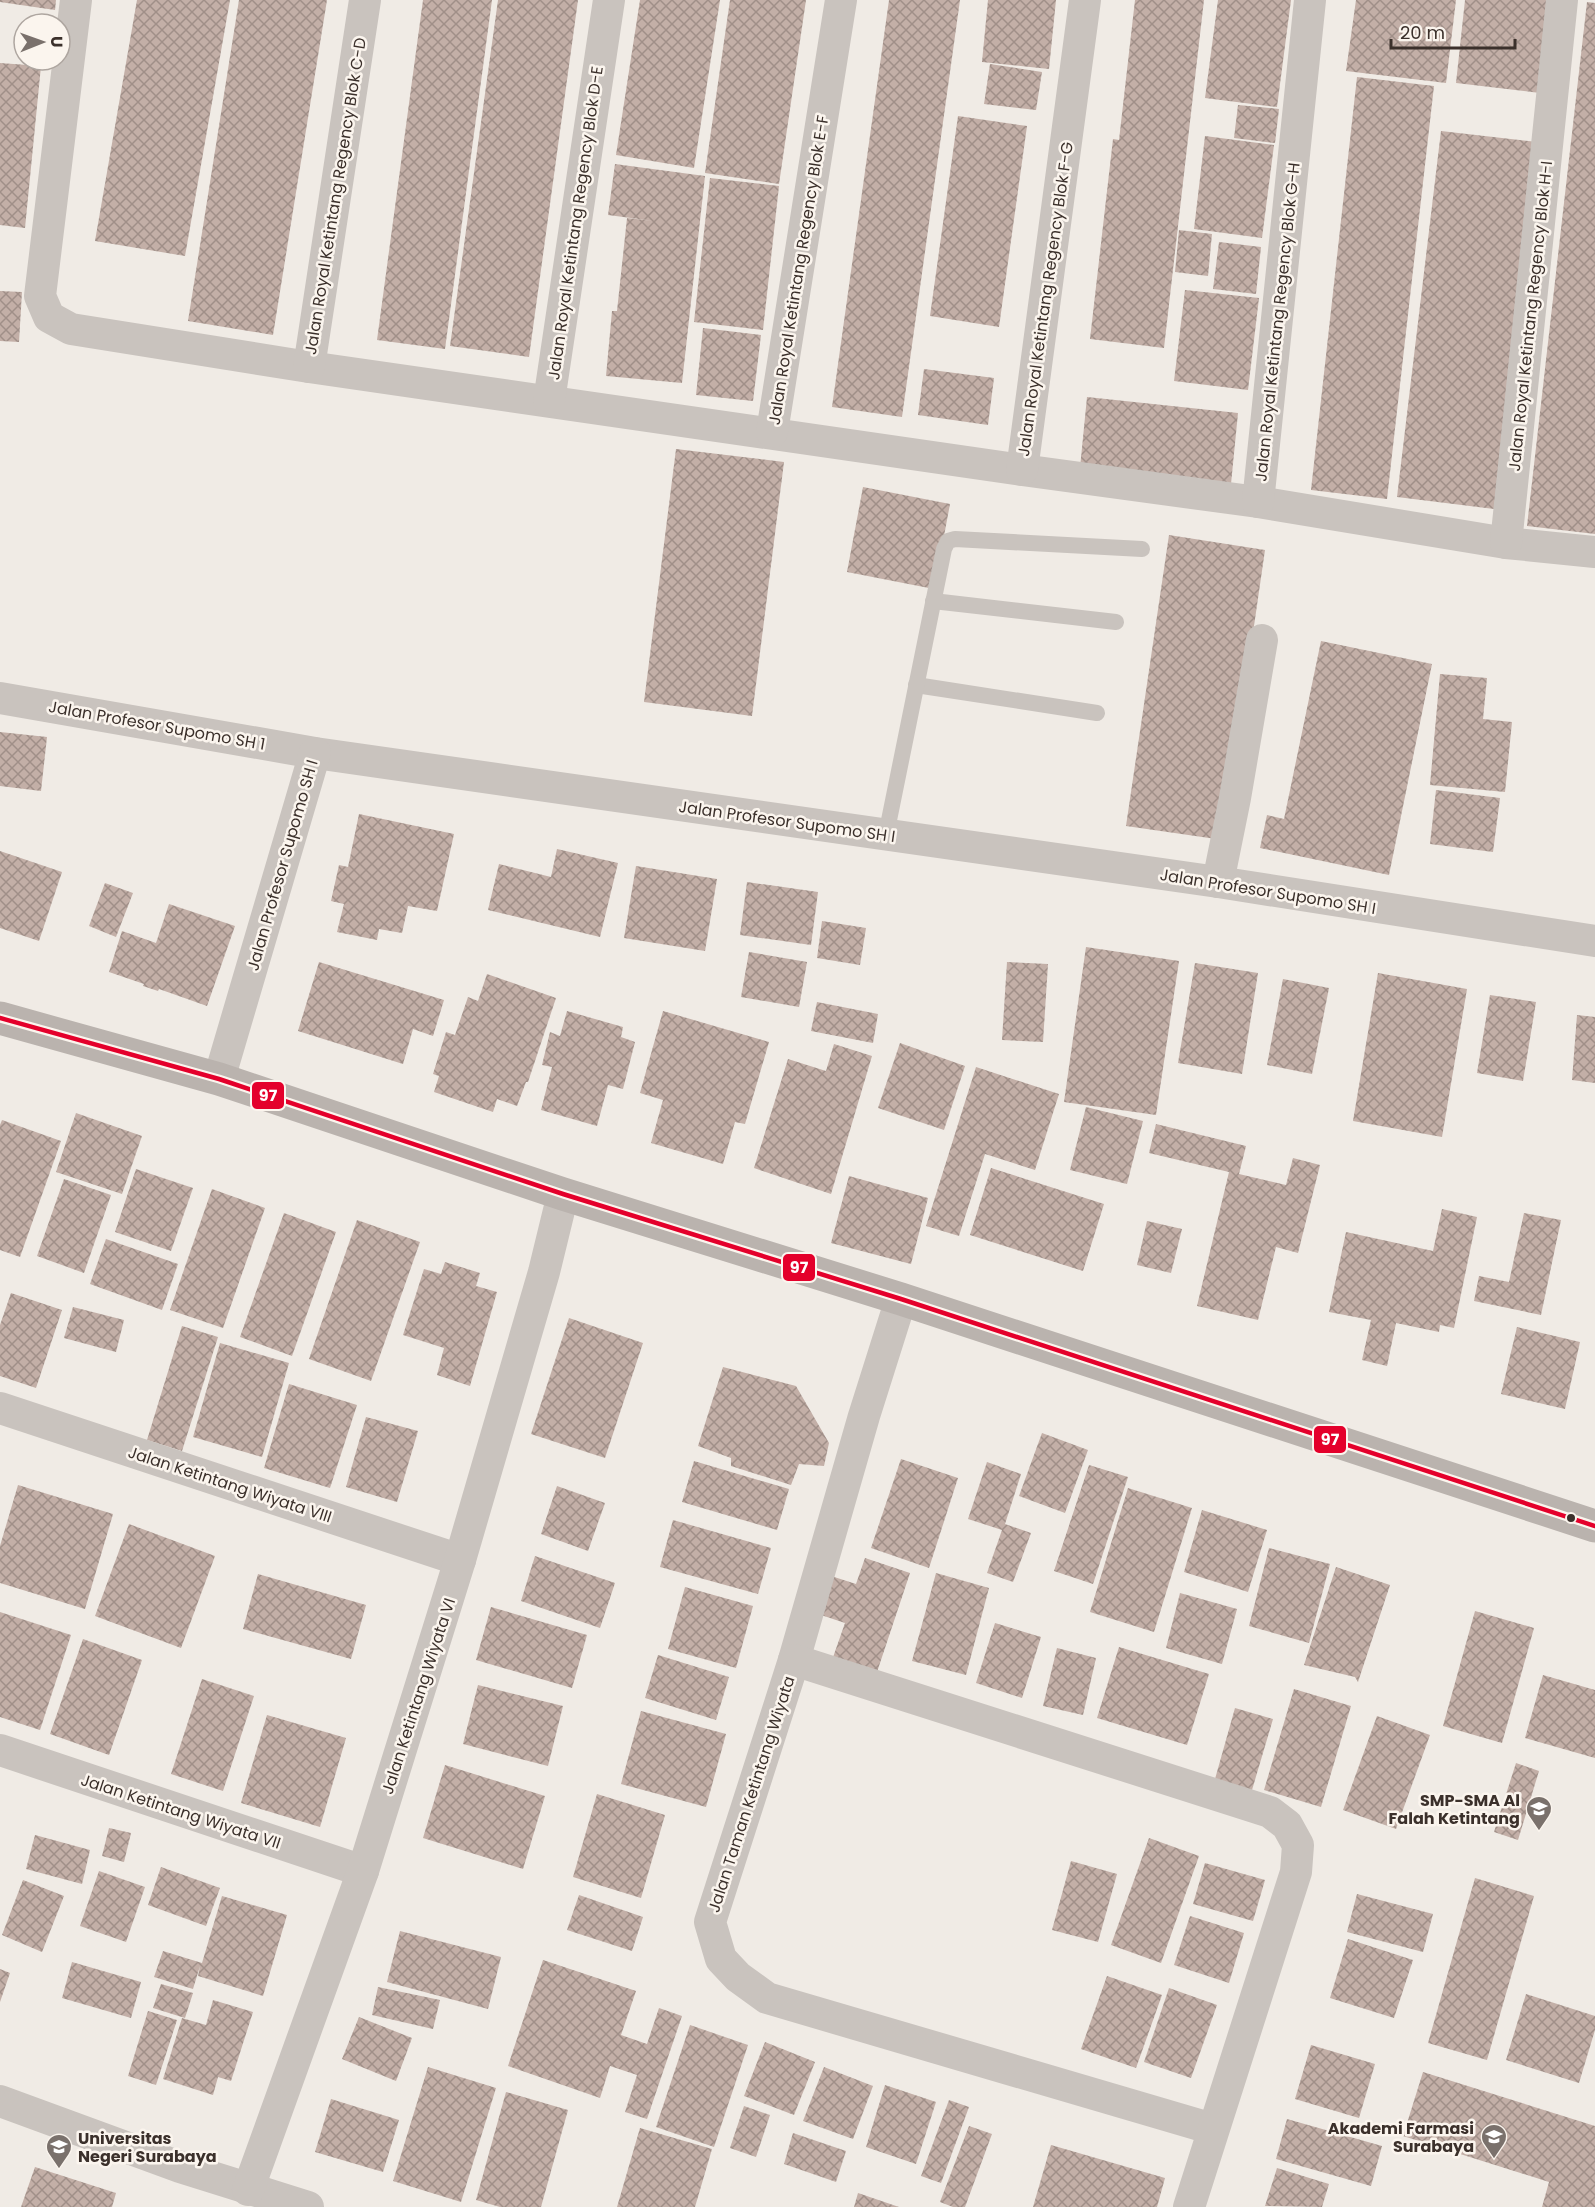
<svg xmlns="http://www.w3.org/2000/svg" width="1595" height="2207" font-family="Poppins,sans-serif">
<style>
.building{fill:url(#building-cross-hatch)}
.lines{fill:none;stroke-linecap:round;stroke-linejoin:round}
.lane{stroke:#c9c3be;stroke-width:16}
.street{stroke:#c9c3be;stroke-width:32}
.secondary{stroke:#bab3ae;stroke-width:33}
.bus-1-casing{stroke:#fbf5ee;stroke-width:9}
.bus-1{stroke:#e4002b;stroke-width:4.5}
.bus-dot{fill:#3b302b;stroke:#fbf5ee;stroke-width:2}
.labels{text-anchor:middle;stroke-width:5;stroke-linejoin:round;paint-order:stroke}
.street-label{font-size:16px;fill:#3b302b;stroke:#fbf5ee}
.poi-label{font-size:16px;font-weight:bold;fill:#3b302b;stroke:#fbf5ee;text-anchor:end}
.line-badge{stroke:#fbf5ee;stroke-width:2}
.badge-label{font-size:16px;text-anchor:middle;font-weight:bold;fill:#fff}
</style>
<defs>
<pattern id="building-cross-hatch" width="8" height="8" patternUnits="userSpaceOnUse" patternTransform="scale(1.5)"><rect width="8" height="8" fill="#c3afa7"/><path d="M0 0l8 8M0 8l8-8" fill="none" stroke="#a08f88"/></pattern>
</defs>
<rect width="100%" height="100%" fill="#f0ebe5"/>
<g class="building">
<polygon points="0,0 56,0 55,10 0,2"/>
<polygon points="137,0 230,0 185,256 95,241"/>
<polygon points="239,0 327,0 273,335 188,321"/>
<polygon points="423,0 492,0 445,349 377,340"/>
<polygon points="498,0 578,0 529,357 450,346"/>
<polygon points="640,0 720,0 694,168 616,155"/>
<polygon points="730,0 806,0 779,184 705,173"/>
<polygon points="889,0 960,0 902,417 832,407"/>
<polygon points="988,0 1056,0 1049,69 982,62"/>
<polygon points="1135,0 1204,0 1164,348 1090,339 1113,139 1119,140"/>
<polygon points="1218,0 1291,0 1277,107 1205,98"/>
<polygon points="1356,0 1456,0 1446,83 1346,71"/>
<polygon points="1465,0 1551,0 1540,93 1456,83"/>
<polygon points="1587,2 1595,3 1595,534 1527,526"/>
<polygon points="0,63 41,66 25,228 0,225"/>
<polygon points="990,64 1042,72 1036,110 984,104"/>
<polygon points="1357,77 1434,86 1387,499 1311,490"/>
<polygon points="1238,105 1279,109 1275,143 1234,138"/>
<polygon points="958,116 1027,126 999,327 930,316"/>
<polygon points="1441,131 1537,142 1494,509 1397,497"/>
<polygon points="1205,136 1274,145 1262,238 1194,229"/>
<polygon points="615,164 705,176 682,383 606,376 612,311 617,311 627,218 654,221 608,215"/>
<polygon points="710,178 779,186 763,330 694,322"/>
<polygon points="1179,230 1212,234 1208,276 1175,272"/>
<polygon points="1219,242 1261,247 1256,294 1213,289"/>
<polygon points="1185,290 1259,298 1248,390 1174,381"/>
<polygon points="0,291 22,292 19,342 0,341"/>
<polygon points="703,328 761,335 753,401 696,395"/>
<polygon points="924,369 994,378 988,425 918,415"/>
<polygon points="1087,397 1238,413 1231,484 1080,468"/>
<polygon points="676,449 784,462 752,716 644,702"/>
<polygon points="863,487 950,504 934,589 847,572"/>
<polygon points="1169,535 1265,550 1223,840 1126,826"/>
<polygon points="1321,641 1432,664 1389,875 1260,848 1267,815 1284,819"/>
<polygon points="1440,674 1487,678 1483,719 1512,722 1505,792 1430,785"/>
<polygon points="0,732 47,737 41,791 0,786"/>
<polygon points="1436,790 1500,798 1493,852 1430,844"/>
<polygon points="359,814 454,834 437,911 408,906 402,933 379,929 377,940 337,932 344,904 331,901 339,865 348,867"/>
<polygon points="557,849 618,863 600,937 488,910 499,864 551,877"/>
<polygon points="0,851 62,872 39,941 0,928"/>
<polygon points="636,866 717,879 705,951 624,938"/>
<polygon points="747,882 818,892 811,945 740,935"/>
<polygon points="105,883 133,893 116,937 89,926"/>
<polygon points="169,904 235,926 207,1006 159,989 158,991 143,986 144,984 109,972 122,931 156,943"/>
<polygon points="822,921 866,928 860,965 817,958"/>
<polygon points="1086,947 1179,961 1156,1115 1064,1102"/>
<polygon points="749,952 807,962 799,1007 741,997"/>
<polygon points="319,962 444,1000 433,1036 413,1029 403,1064 298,1031"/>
<polygon points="1007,962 1048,964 1043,1042 1002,1040"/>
<polygon points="1195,963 1258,973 1242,1074 1178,1063"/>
<polygon points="1378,973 1467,989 1442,1137 1353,1121"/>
<polygon points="487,974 556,998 528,1082 526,1082 517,1106 497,1099 493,1112 434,1092 439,1076 433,1074 446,1032 455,1035 468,997 478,1001"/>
<polygon points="1283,979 1329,988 1312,1074 1267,1065"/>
<polygon points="1490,995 1536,1002 1523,1081 1477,1073"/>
<polygon points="817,1002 878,1014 873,1043 811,1031"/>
<polygon points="567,1011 623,1027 621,1037 635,1042 623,1089 608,1085 597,1126 541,1110 552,1067 542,1065 550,1032 560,1036"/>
<polygon points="663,1011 769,1042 745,1124 735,1122 723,1164 651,1143 663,1100 640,1093"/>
<polygon points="1577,1015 1595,1017 1595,1083 1572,1080"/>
<polygon points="900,1043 965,1066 944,1130 878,1108"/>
<polygon points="834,1044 872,1056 831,1194 754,1168 788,1059 826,1071"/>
<polygon points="976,1067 1059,1094 1035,1170 985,1154 959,1236 926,1226"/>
<polygon points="1086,1107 1143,1121 1127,1184 1070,1170"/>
<polygon points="76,1113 142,1136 122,1194 56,1172"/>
<polygon points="2,1120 61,1141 20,1257 0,1250 0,1125"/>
<polygon points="1156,1124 1246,1146 1239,1174 1286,1185 1293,1158 1320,1165 1298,1253 1276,1247 1258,1320 1197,1306 1229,1172 1149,1153"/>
<polygon points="991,1168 1104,1204 1083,1271 970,1235"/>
<polygon points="136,1169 193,1188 171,1251 115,1232"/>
<polygon points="849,1176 928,1198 911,1264 831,1243"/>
<polygon points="64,1179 111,1195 84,1273 37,1256"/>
<polygon points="212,1189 265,1208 223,1328 170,1310"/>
<polygon points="1442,1209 1477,1217 1454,1328 1440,1325 1439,1332 1396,1323 1387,1366 1362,1360 1371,1320 1329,1312 1346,1232 1433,1251"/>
<polygon points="284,1213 336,1232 292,1356 240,1337"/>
<polygon points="1524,1213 1561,1220 1541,1315 1474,1301 1479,1276 1509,1282"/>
<polygon points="357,1220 420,1242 371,1381 309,1359"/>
<polygon points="1147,1221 1182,1229 1171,1273 1137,1265"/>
<polygon points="106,1239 178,1264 162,1310 90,1284"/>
<polygon points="445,1262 480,1273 476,1286 497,1292 470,1386 437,1375 444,1348 403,1335 424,1269 441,1274"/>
<polygon points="11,1293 62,1310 36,1388 0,1376 0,1325"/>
<polygon points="73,1307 124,1320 116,1352 64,1338"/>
<polygon points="569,1318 643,1343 605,1458 531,1434"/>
<polygon points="182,1326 218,1337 182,1451 147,1440"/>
<polygon points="1517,1327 1580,1342 1565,1409 1501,1394"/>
<polygon points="220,1343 289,1363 262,1457 193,1437"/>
<polygon points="723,1367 796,1386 829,1443 824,1466 799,1464 791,1485 731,1466 731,1458 698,1446"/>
<polygon points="289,1384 357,1405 330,1488 264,1468"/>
<polygon points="366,1417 418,1431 397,1502 346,1487"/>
<polygon points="1042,1433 1088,1450 1065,1513 1019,1496"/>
<polygon points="901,1459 958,1478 929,1568 871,1548"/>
<polygon points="694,1461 789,1489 777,1530 682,1502"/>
<polygon points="987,1462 1021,1474 1005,1524 1031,1533 1013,1582 987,1573 1002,1530 968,1519"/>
<polygon points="1089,1465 1128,1477 1093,1584 1054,1571"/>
<polygon points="18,1485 113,1514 85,1609 0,1583 0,1546"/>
<polygon points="557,1486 605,1503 588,1551 541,1534"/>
<polygon points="1128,1488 1192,1508 1154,1632 1090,1612"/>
<polygon points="1202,1510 1267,1530 1248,1592 1184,1572"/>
<polygon points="673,1520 771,1548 758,1594 660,1567"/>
<polygon points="129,1524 215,1556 181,1648 95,1616"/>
<polygon points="1269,1548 1330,1564 1309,1643 1249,1626"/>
<polygon points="535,1556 615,1583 600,1628 521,1601"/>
<polygon points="865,1558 910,1573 875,1678 831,1663 845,1623 815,1613 828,1575 856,1584"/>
<polygon points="1336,1567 1390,1585 1358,1682 1355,1677 1304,1665"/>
<polygon points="936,1573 989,1588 966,1675 912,1661"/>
<polygon points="258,1574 366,1605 351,1659 243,1629"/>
<polygon points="685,1587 753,1606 736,1668 668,1649"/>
<polygon points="1180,1593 1237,1609 1222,1664 1166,1648"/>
<polygon points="491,1607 587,1635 572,1688 476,1660"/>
<polygon points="1475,1611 1534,1628 1502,1743 1443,1726"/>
<polygon points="0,1612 71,1635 40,1730 0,1717"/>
<polygon points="995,1623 1041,1637 1022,1698 976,1683"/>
<polygon points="83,1639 142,1660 109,1755 50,1734"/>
<polygon points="1119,1647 1209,1674 1187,1745 1097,1718"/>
<polygon points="1057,1648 1096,1658 1083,1715 1043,1706"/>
<polygon points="658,1655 729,1677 716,1720 645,1698"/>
<polygon points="1543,1675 1595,1690 1595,1758 1525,1738"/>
<polygon points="202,1679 254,1696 223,1791 171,1774"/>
<polygon points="478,1685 563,1706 548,1766 463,1744"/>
<polygon points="1294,1689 1351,1706 1321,1807 1264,1790"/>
<polygon points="1235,1708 1273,1719 1252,1790 1215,1779"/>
<polygon points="641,1711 726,1734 706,1807 621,1784"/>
<polygon points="267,1715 346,1738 320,1827 241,1803"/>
<polygon points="1377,1716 1430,1735 1396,1829 1343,1810"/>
<polygon points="1516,1763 1539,1771 1518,1840 1494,1832"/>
<polygon points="445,1765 545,1796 523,1869 423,1838"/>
<polygon points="597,1794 665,1815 641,1898 573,1877"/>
<polygon points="109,1828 131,1833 124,1862 102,1856"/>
<polygon points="35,1835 90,1850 82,1884 26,1869"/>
<polygon points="1149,1838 1199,1856 1161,1963 1111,1945"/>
<polygon points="1071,1861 1117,1874 1098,1942 1052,1930"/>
<polygon points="1205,1863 1265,1880 1253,1921 1193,1904"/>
<polygon points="161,1867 220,1888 206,1926 148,1905"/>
<polygon points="99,1871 145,1887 126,1942 80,1926"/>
<polygon points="1475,1878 1534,1896 1487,2060 1428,2043"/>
<polygon points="23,1880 64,1896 42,1952 2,1935"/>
<polygon points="1357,1894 1433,1914 1423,1952 1347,1932"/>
<polygon points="579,1895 643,1917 632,1951 567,1930"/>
<polygon points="222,1896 287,1915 263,1996 198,1976 200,1966 193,1989 154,1977 163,1951 202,1963"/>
<polygon points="1190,1916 1244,1933 1229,1983 1174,1965"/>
<polygon points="400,1931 501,1957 488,2009 387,1982"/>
<polygon points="1348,1939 1413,1960 1394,2018 1330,1998"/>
<polygon points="543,1960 636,1991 621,2035 647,2044 659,2008 682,2016 647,2119 625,2112 637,2075 610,2066 600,2098 508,2066"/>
<polygon points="72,1962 141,1982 131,2018 62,1998"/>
<polygon points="0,1969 10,1973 0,2002"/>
<polygon points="1107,1976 1162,1995 1136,2068 1081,2049"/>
<polygon points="161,1984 193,1993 185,2018 153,2008"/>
<polygon points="378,1987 440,2000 433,2029 372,2015"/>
<polygon points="1169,1988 1217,2005 1191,2078 1144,2062"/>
<polygon points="1526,1994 1595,2016 1595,2030 1579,2083 1506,2060"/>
<polygon points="213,2000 253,2012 231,2081 218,2077 213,2095 163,2079 182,2018 206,2025"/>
<polygon points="148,2011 177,2020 156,2085 128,2076"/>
<polygon points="359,2017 412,2038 396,2081 342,2059"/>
<polygon points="690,2025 748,2045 714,2147 656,2127"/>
<polygon points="765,2042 815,2062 794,2115 744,2096"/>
<polygon points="1311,2045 1375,2064 1359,2118 1295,2099"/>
<polygon points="428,2067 496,2088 461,2202 393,2181"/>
<polygon points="824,2067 873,2086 853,2139 803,2121"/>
<polygon points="1423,2072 1595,2126 1595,2207 1542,2207 1549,2182 1403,2136"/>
<polygon points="885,2085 936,2102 916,2164 866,2147"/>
<polygon points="506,2092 568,2110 541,2207 500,2207 476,2200"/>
<polygon points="331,2099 399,2120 383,2172 315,2152"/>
<polygon points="949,2100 969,2107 941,2183 921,2176"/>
<polygon points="744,2106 770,2115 756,2157 730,2148"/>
<polygon points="1287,2119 1382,2146 1371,2186 1276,2159"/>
<polygon points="969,2126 992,2134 965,2207 953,2207 940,2202"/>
<polygon points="640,2128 712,2149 695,2207 617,2207"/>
<polygon points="793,2133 846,2151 836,2182 784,2164"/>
<polygon points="1051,2145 1165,2178 1157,2207 1033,2207"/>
<polygon points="35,2167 116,2193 112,2207 21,2207"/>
<polygon points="1277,2168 1329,2184 1322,2207 1265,2206"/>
<polygon points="858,2193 899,2207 854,2207"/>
</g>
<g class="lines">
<g class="lane">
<polyline points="933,601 1116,622"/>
<polyline points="916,685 1097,713"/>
<polyline points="886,835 944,549 948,541 955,539 1142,549"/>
</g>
<g class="street">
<polyline points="76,0 40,296 49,317 71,329 309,367 1022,470 1258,502 1506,543 1595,552"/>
<polyline points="309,367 365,0"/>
<polyline points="549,401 609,0"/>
<polyline points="772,432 841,0"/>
<polyline points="1022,470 1085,0"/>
<polyline points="1258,502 1310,0"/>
<polyline points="1506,543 1562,0"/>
<polyline points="0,698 315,753 1218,882 1595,941"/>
<polyline points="1218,882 1235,798 1262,640"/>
<polyline points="219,1079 315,753"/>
<polyline points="901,1299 864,1416 794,1660 710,1922 721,1959 738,1977 767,1998 1213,2129"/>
<polyline points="0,1408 460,1560"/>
<polyline points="794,1660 1270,1812 1287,1825 1298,1845 1296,1872 1189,2207"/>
<polyline points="0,1750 363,1871"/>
<polyline points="0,2101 180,2167 308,2207"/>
<polyline points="248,2190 363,1871 460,1560 544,1272 563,1194"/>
</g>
<polyline class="secondary" points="0,1018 219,1079 563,1194 901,1299 1595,1526"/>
<defs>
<polyline id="bus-1" points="0,1018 219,1079 563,1194 901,1299 1595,1526"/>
</defs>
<use href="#bus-1" class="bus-1-casing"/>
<use href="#bus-1" class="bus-1"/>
</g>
<defs>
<symbol id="school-pin" viewBox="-11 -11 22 30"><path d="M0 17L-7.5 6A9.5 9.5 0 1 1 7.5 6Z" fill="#7a716c" stroke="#fbf5ee"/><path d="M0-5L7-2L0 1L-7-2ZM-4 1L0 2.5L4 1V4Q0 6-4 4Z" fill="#fff"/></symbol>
<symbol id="university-pin" viewBox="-11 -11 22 30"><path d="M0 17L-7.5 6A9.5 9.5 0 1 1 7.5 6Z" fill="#7a716c" stroke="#fbf5ee"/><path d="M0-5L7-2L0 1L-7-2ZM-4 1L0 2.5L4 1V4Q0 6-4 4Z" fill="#fff"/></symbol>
</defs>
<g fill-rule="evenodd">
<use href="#school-pin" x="1524" y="1794" width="30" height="40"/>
<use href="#university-pin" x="1479" y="2122" width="30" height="40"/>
<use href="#university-pin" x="44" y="2132" width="30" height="40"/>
</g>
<circle class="bus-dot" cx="1571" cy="1518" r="5"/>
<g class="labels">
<g class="street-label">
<text transform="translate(335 196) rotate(-81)" y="6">Jalan Royal Ketintang Regency Blok C-D</text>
<text transform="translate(575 223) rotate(-82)" y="6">Jalan Royal Ketintang Regency Blok D-E</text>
<text transform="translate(798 270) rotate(-81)" y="6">Jalan Royal Ketintang Regency Blok E-F</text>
<text transform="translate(1045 299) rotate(-82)" y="6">Jalan Royal Ketintang Regency Blok F-G</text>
<text transform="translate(1530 316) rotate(-84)" y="6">Jalan Royal Ketintang Regency Blok H-I</text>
<text transform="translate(1277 322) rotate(-84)" y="6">Jalan Royal Ketintang Regency Blok G-H</text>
<text transform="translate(157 725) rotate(10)" y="6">Jalan Profesor Supomo SH 1</text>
<text transform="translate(787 821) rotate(8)" y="6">Jalan Profesor Supomo SH I</text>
<text transform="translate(282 865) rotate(-74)" y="6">Jalan Profesor Supomo SH I</text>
<text transform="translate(1268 891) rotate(9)" y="6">Jalan Profesor Supomo SH I</text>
<text transform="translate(230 1484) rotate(18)" y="6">Jalan Ketintang Wiyata VIII</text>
<text transform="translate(418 1696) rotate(-72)" y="6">Jalan Ketintang Wiyata VI</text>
<text transform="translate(751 1794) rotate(-72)" y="6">Jalan Taman Ketintang Wiyata</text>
<text transform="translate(181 1811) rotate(18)" y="6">Jalan Ketintang Wiyata VII</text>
</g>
<g class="poi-label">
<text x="1520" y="1806">SMP-SMA Al<tspan x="1520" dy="18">Falah Ketintang</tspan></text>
<text x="1474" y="2134">Akademi Farmasi<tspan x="1474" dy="18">Surabaya</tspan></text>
<text x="78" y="2144" text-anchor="start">Universitas<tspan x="78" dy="18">Negeri Surabaya</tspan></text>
</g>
</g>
<g class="line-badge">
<rect x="251" y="1081" width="34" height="29" rx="6" fill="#e4002b"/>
<rect x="782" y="1253" width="34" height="29" rx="6" fill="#e4002b"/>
<rect x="1313" y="1425" width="34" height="29" rx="6" fill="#e4002b"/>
</g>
<g class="badge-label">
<text x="268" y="1101">97</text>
<text x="799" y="1273">97</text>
<text x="1330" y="1445">97</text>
</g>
<g transform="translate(42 42) rotate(89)"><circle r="28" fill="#fbf5ee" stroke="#aea6a0" stroke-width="1.5"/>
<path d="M0-4.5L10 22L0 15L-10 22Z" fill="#7a716c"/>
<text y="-9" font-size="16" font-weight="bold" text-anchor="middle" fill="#3b302b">U</text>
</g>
<path d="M1391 39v9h124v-9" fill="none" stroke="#3b302b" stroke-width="3"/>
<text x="1400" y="39" font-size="18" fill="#3b302b" stroke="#fbf5ee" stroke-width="4.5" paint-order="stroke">20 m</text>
</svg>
